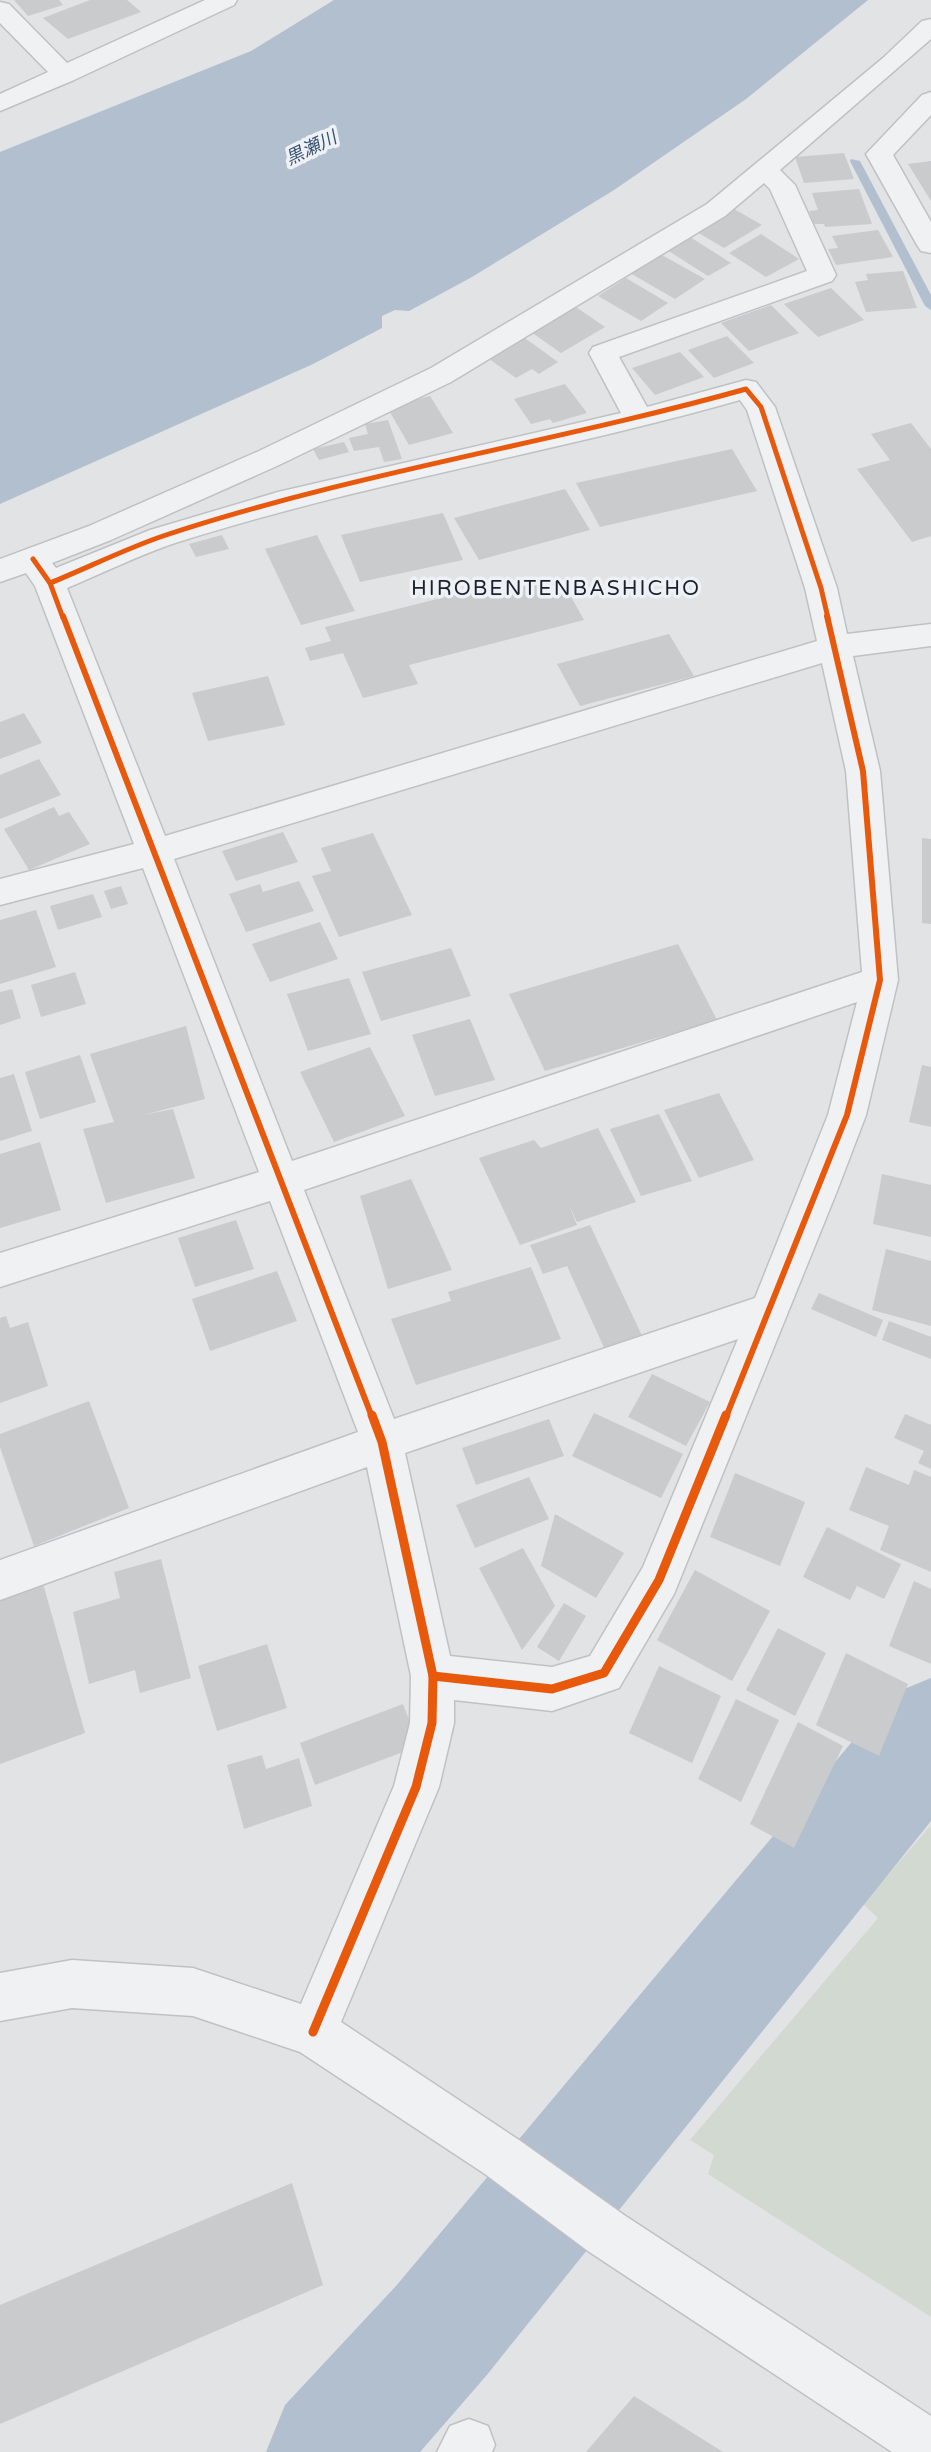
<svg xmlns="http://www.w3.org/2000/svg" width="931" height="2452" font-family="'Varela Round','Noto Sans JP',sans-serif">
<style>
.green{fill:#d2d9d1}
.water{fill:#b1bfce}
.lines{fill:none;stroke-linecap:round;stroke-linejoin:round}
.stream{fill:#b1bfce;fill-rule:evenodd}
.river{fill:#b1bfce;fill-rule:evenodd}
.building{fill:#c9cbcd}
.minor-casing{stroke:#bfc1c3;stroke-width:3}
.minor{fill:#f0f1f2;fill-rule:evenodd}
.cycleway-far2-casing{stroke:#eef1f5;stroke-width:9}
.cycleway-far1-casing{stroke:#eef1f5;stroke-width:10}
.cycleway-casing{stroke:#eef1f5;stroke-width:13}
.cycleway-far2{stroke:#e8590c;stroke-width:5}
.cycleway-far1{stroke:#e8590c;stroke-width:6}
.cycleway{stroke:#e8590c;stroke-width:9}
.labels{text-anchor:middle;stroke-width:7;stroke-linejoin:round;paint-order:stroke}
.far-water-label{font-size:18px;font-style:italic;fill:#36506d;stroke:#eef1f5}
.neighbourhood-label{font-size:21px;letter-spacing:2px;fill:#1b222d;stroke:#eef1f5}
</style>
<rect width="100%" height="100%" fill="#e1e3e5"/>
<polygon class="green" points="931,1825 931,2317 708,2174 714,2155 690,2140 878,1918 863,1904"/>
<polygon class="water" points="334,0 868,0 746,99 614,190 472,277 409,311 395,310 382,316 382,328 313,364 0,504 0,152 251,51"/>
<g class="lines">
<polygon class="stream" points="851,159 860,161 931,295 931,310 925,306 850,161"/>
<polygon class="river" points="931,1678 931,1821 486,2376 420,2452 266,2452 285,2405 396,2286 892,1694"/>
</g>
<g class="building">
<polygon points="14,0 59,0 63,5 28,16"/>
<polygon points="90,0 127,0 141,12 68,39 43,18"/>
<polygon points="844,153 854,179 804,183 795,157"/>
<polygon points="931,161 931,201 908,164"/>
<polygon points="859,189 872,224 825,227 824,224 814,224 809,211 818,210 812,193"/>
<polygon points="734,209 762,225 724,248 697,232"/>
<polygon points="878,230 893,257 836,265 828,249 838,248 832,236"/>
<polygon points="761,234 799,259 766,277 729,253"/>
<polygon points="690,237 731,263 708,276 667,250"/>
<polygon points="660,254 705,279 675,299 630,273"/>
<polygon points="903,271 917,308 866,312 855,282 868,280 866,274"/>
<polygon points="626,278 668,303 641,321 598,296"/>
<polygon points="831,288 864,320 818,337 784,304"/>
<polygon points="771,305 799,333 749,351 721,323"/>
<polygon points="576,307 605,327 561,353 531,332"/>
<polygon points="522,336 558,362 539,374 532,369 516,378 485,356"/>
<polygon points="727,336 754,363 714,378 688,350"/>
<polygon points="680,352 704,377 655,395 632,368"/>
<polygon points="565,384 587,413 553,423 550,419 531,424 514,399"/>
<polygon points="430,396 453,433 409,445 387,407"/>
<polygon points="388,420 402,459 384,462 379,447 354,451 349,438 368,434 365,424"/>
<polygon points="911,423 931,449 931,536 912,542 857,469 890,460 871,434"/>
<polygon points="344,442 349,452 319,460 313,449"/>
<polygon points="732,449 757,491 600,527 576,483"/>
<polygon points="565,489 590,530 479,560 454,518"/>
<polygon points="443,513 463,560 360,582 341,535"/>
<polygon points="222,535 229,549 196,557 189,544"/>
<polygon points="317,535 355,611 301,625 265,549"/>
<polygon points="560,577 584,620 409,665 418,684 363,698 343,653 310,661 305,648 331,641 325,627 481,588 485,596"/>
<polygon points="669,634 694,676 580,706 557,664"/>
<polygon points="268,676 285,725 208,741 192,693"/>
<polygon points="24,713 42,743 0,759 0,722"/>
<polygon points="39,759 61,795 0,819 0,775"/>
<polygon points="54,807 59,816 69,812 90,844 29,870 4,829"/>
<polygon points="283,832 298,862 236,881 222,851"/>
<polygon points="373,833 412,915 339,937 312,876 331,871 321,848"/>
<polygon points="922,838 931,839 931,924 922,923"/>
<polygon points="299,881 314,911 246,932 229,894 260,884 263,892"/>
<polygon points="121,886 128,904 111,909 104,891"/>
<polygon points="93,894 102,917 58,930 50,906"/>
<polygon points="36,910 56,967 0,984 0,920"/>
<polygon points="320,922 338,959 270,982 252,944"/>
<polygon points="678,944 717,1020 545,1071 509,994"/>
<polygon points="451,948 471,996 381,1021 362,972"/>
<polygon points="75,972 86,1004 41,1017 31,985"/>
<polygon points="349,978 371,1034 308,1051 287,994"/>
<polygon points="12,989 21,1018 0,1025 0,992"/>
<polygon points="470,1019 495,1080 435,1096 412,1035"/>
<polygon points="186,1026 205,1099 143,1115 173,1109 195,1178 106,1203 83,1129 114,1122 90,1054"/>
<polygon points="370,1047 405,1116 334,1142 300,1072"/>
<polygon points="80,1055 96,1102 40,1119 25,1072"/>
<polygon points="922,1065 931,1067 931,1127 909,1122"/>
<polygon points="14,1074 32,1131 0,1141 0,1078"/>
<polygon points="719,1093 754,1160 699,1178 664,1110"/>
<polygon points="659,1114 692,1181 641,1196 610,1129"/>
<polygon points="598,1128 636,1202 577,1222 569,1205 577,1225 520,1245 479,1158 534,1140 541,1148"/>
<polygon points="40,1142 61,1210 0,1228 0,1154"/>
<polygon points="882,1174 931,1185 931,1237 873,1224"/>
<polygon points="411,1179 452,1270 388,1289 360,1196"/>
<polygon points="236,1220 254,1269 195,1287 178,1238"/>
<polygon points="590,1225 644,1340 606,1352 567,1266 543,1274 530,1245"/>
<polygon points="886,1249 931,1261 931,1326 872,1310"/>
<polygon points="531,1267 561,1339 416,1385 391,1319 451,1301 448,1292"/>
<polygon points="277,1271 297,1321 210,1351 192,1299"/>
<polygon points="819,1293 883,1320 876,1337 811,1309"/>
<polygon points="6,1316 10,1328 28,1322 48,1386 0,1403 0,1318"/>
<polygon points="889,1321 931,1337 931,1359 882,1340"/>
<polygon points="652,1374 710,1402 686,1446 628,1417"/>
<polygon points="89,1401 129,1508 34,1546 0,1447 0,1434"/>
<polygon points="594,1413 683,1454 661,1498 572,1456"/>
<polygon points="905,1414 931,1425 931,1469 918,1463 924,1451 894,1438"/>
<polygon points="549,1419 564,1456 476,1485 462,1448"/>
<polygon points="866,1467 909,1485 914,1470 931,1477 931,1572 880,1550 889,1526 849,1510"/>
<polygon points="735,1473 805,1502 780,1566 710,1537"/>
<polygon points="529,1477 549,1519 475,1548 456,1505"/>
<polygon points="555,1514 624,1553 596,1598 541,1566"/>
<polygon points="827,1527 901,1564 884,1599 857,1586 850,1600 803,1577"/>
<polygon points="523,1548 555,1606 522,1650 479,1568"/>
<polygon points="161,1559 191,1678 140,1693 135,1670 89,1684 73,1612 120,1598 114,1572"/>
<polygon points="695,1570 770,1611 732,1681 657,1640"/>
<polygon points="42,1580 85,1733 0,1764 0,1595"/>
<polygon points="914,1581 931,1589 931,1664 889,1646"/>
<polygon points="564,1603 586,1616 559,1661 537,1647"/>
<polygon points="778,1628 826,1653 795,1716 746,1690"/>
<polygon points="267,1644 287,1708 217,1731 198,1666"/>
<polygon points="846,1653 908,1684 879,1756 816,1725"/>
<polygon points="659,1666 721,1696 692,1763 629,1733"/>
<polygon points="736,1699 779,1720 741,1802 698,1779"/>
<polygon points="403,1704 419,1746 315,1785 300,1743"/>
<polygon points="798,1722 843,1746 794,1848 750,1824"/>
<polygon points="262,1755 266,1769 299,1758 312,1806 244,1829 227,1765"/>
<polygon points="292,2183 323,2285 0,2424 0,2305"/>
<polygon points="634,2396 723,2452 586,2452"/>
</g>
<g class="lines">
<defs>
<g id="minor">
<polygon points="205,0 237,0 234,5 74,80 0,111 0,94 48,72 0,23 0,2 9,4 67,63"/>
<path d="M931,19V39L780,170L795,185L836,275L832,281L619,357L647,407L746,380L756,382L775,407L837,588L847,634L931,624V646L853,656L880,771L898,980L866,1115L837,1191L674,1594L619,1688L552,1711L454,1700V1723L439,1787L341,2022L519,2140L624,2215L931,2416V2452H892L588,2251L485,2174L300,2052L193,2016L72,2008L0,2021V1973L72,1960L193,1968L301,2004L394,1786L410,1723L411,1676L367,1467L0,1600V1560L358,1432L270,1201L0,1287V1253L259,1172L143,868L0,905V879L134,844L35,586L26,573L0,582V559L89,526L259,451L431,368L707,204L883,58L922,21ZM764,183L770,189L807,271L593,347L589,353L621,413L278,492L150,530L56,568L52,563L111,540L279,465L451,382L725,216ZM740,400L747,410L805,588L817,641L165,836L67,588C103,573 139,555 175,543C360,484 553,453 740,400ZM822,663L846,771L862,972L292,1161L174,859ZM857,1002L828,1115L755,1298L394,1419L304,1190ZM738,1339L643,1567L590,1656L552,1667L450,1656L405,1453Z"/>
<polygon points="931,92 931,115 893,155 931,222 931,253 921,251 917,245 866,154 922,95"/>
<polygon points="469,2419 488,2426 495,2445 492,2452 437,2452 450,2426"/>
</g>
</defs>
<use href="#minor" class="minor-casing"/>
<use href="#minor" class="minor"/>
<defs>
<g id="cycleway-far2">
<polyline points="33,559 50,583 63,618"/>
<path d="M50,583C87,568 125,549 163,536C353,473 553,443 746,389L761,407L821,588L828,618"/>
</g>
<g id="cycleway-far1">
<polyline points="63,616 372,1417"/>
<polyline points="726,1417 847,1115 880,980 863,771 827,616"/>
</g>
<g id="cycleway">
<polyline points="433,1676 552,1689 604,1673 659,1580 726,1415"/>
<polyline points="313,2032 416,1787 432,1723 433,1676 382,1442 372,1415"/>
</g>
</defs>
<use href="#cycleway-far2" class="cycleway-far2-casing"/>
<use href="#cycleway-far1" class="cycleway-far1-casing"/>
<use href="#cycleway" class="cycleway-casing"/>
<use href="#cycleway-far2" class="cycleway-far2"/>
<use href="#cycleway-far1" class="cycleway-far1"/>
<use href="#cycleway" class="cycleway"/>
</g>
<g class="labels">
<g class="far-water-label">
<text transform="translate(311 148) rotate(-26)" y="6">黒瀬川</text>
</g>
<g class="neighbourhood-label">
<text x="556" y="595">HIROBENTENBASHICHO</text>
</g>
</g>
</svg>
